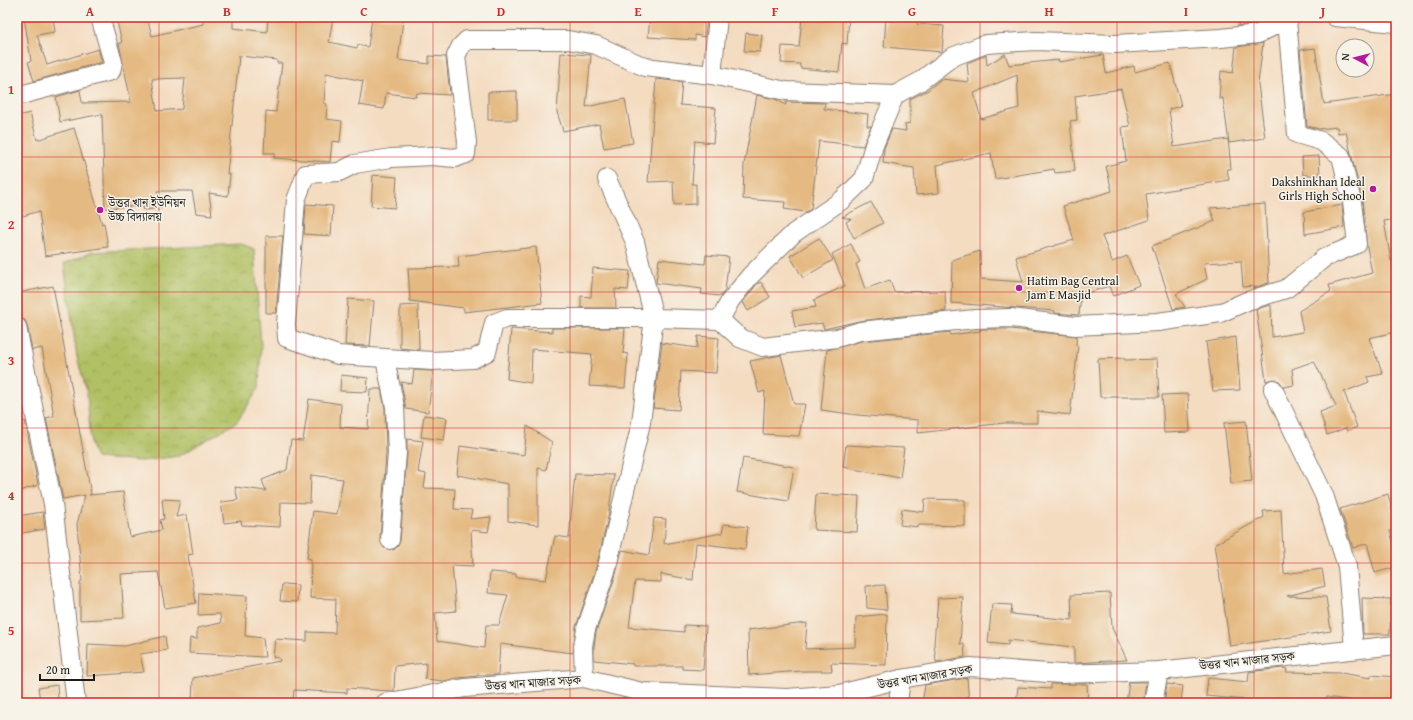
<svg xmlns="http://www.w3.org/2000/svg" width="1413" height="720" font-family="'Gentium Book Plus','Noto Serif Bengali',serif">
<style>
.park{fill:url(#park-crowns);stroke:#666e40}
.building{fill:#e5ba82;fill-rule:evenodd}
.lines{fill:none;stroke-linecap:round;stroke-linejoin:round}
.minor-casing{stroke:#887c6e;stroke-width:20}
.minor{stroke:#fff;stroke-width:18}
.grid{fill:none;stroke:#d62828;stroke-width:1;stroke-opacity:0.55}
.poi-dot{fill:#b5179e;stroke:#f7f3e8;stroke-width:1.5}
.labels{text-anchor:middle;stroke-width:3;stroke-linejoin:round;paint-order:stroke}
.poi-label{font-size:12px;fill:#1c1c1c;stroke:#f7f3e8;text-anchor:start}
.street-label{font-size:12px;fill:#1c1c1c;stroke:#f7f3e8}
.neatline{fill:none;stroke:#d62828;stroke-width:1.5}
.grid-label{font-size:13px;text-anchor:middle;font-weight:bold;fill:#d62828}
</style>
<defs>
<pattern id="park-crowns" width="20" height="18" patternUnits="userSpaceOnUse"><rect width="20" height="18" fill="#b0c063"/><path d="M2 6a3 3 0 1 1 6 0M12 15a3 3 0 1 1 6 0" fill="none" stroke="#97a455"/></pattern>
</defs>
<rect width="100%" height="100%" fill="#f7f3e8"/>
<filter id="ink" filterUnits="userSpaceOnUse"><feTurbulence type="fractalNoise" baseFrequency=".025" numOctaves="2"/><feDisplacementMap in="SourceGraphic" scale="8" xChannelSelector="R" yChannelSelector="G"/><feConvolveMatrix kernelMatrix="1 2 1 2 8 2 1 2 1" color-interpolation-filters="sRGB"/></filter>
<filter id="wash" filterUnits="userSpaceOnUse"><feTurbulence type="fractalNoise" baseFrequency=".012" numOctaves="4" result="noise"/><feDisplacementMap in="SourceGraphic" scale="16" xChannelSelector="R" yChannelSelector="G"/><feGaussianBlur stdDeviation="0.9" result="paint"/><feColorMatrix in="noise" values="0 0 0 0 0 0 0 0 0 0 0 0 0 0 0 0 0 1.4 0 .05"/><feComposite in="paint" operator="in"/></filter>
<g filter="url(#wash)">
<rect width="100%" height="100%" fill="#f4dcc1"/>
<polygon class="park" points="241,244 254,249 261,344 259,388 237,422 179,456 142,461 96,458 91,445 87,393 77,357 64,264 92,252"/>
<g id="blocks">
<g class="building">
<polygon points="24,17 53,17 55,32 37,35 47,65 98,49 102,62 34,81 28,62 31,61"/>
<path d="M116,17H147L152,36L203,24V17L233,18V28L267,32L268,17H333L329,42L357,48L358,45L368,47L372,17L403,20L398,60L429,64V56L446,57L450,95L417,93L416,97L386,93L384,109L359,105L363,81L326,73L324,103L327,104L326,119L342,121L340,142L332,141L330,162L274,158L275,153H264L266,111L276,112L282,63H277V60L239,56L227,174H230L228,196L209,193L212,215L196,213L192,191H157L162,208L144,210L143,206L105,208L102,114L60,122L56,97L80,90L82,103L131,102L119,43H122ZM185,78L182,109L157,111L152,79Z"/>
<polygon points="650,17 707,17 705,37 695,35 695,40 648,37"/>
<polygon points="802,17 849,17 847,44 842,43 839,72 800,68 800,64 781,63 782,46 799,47"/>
<polygon points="886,17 917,17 917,24 944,26 942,52 884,47"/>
<polygon points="1240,17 1266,17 1255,24 1238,26"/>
<polygon points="746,33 762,35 760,52 744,51"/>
<polygon points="1263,43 1258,84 1265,138 1229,143 1223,98 1219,99 1221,71 1233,73 1236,47"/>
<polygon points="1315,48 1324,104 1396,94 1396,219 1384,221 1391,261 1396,261 1396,332 1369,338 1383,374 1367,377 1369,382 1344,392 1357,427 1347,431 1346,428 1327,435 1320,412 1336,406 1314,361 1292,369 1294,385 1284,387 1279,381 1274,379 1266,381 1256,309 1271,305 1272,337 1303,332 1299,311 1331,291 1329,285 1372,273 1367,247 1362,200 1346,132 1338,133 1337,127 1319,129 1307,126 1300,50"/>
<polygon points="561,53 591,55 586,107 625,99 633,143 604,148 599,124 563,131 557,112"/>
<path d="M1005,54L1009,65L1059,60V62L1103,55L1106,73L1134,66L1135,72L1170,63L1181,106L1169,109L1174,147L1228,139L1231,169H1227L1229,180L1146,194L1149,220L1102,236L1112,262L1127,256L1139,285L1113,296L1109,286L1081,295L1079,315L1055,313V311L951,303L952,260L980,251L981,279L1023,282L1016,257L1074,240L1063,206L1112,191L1106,166L1126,161L1122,127L1130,126L1121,89L1075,96L1077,120L1070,121L1075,171L1055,173L1054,169L995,179L991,153L937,165L939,193L916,195L914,168L883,163L884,148L892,129L906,131L905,124L910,123V99L928,90L941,79L969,82L967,63L986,55L987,65ZM1017,75L1019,108L981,119L974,93Z"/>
<polygon points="656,79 682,82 680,105 716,108 713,143 695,141 692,184 696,184 696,204 674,205 673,181 648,182"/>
<polygon points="517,91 517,120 488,120 488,92"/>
<polygon points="757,95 775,99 786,105 786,102 825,103 824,109 868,114 867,126 871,126 863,146 819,141 811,209 806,212 784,209 785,202 743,199 744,164"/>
<polygon points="30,113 37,140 74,128 102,224 104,223 108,247 45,256 39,211 17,218 17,116"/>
<polygon points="1319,156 1320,175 1303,175 1302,157"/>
<polygon points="373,175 397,177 395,208 371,206"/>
<polygon points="871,202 883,223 854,238 846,222 851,219 842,217"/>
<polygon points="306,204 333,206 331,236 304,234"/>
<polygon points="1265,204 1269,283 1253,288 1252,286 1243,287 1241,261 1204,263 1207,279 1176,294 1185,307 1173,309 1152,246 1215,221 1210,208"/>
<polygon points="1342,205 1344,227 1305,234 1304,212"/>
<polygon points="266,236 283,236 276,313 266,313"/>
<polygon points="819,238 833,260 803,278 790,256"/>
<polygon points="851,244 860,262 856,264 865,289 890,280 894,292 945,291 946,311 859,321 824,329 822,323 795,327 792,311 816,307 814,300 845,286 832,254"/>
<polygon points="536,247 542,303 464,312 464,308 410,301 408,268 459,267 458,256"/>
<polygon points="706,255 729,257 725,290 721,296 701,294 702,289 656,283 659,259 705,264"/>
<polygon points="593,268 630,271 628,290 615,289 616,308 581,308 581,296 591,297"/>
<polygon points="761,282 770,297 748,311 743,302 757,284"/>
<polygon points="53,286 91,494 89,495 123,492 130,537 162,530 160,520 164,519 162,499 180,500 176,517 187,515 193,554 188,555 196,603 165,608 158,572 121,574 124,618 80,620 80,582 82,581 77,524 85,495 63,499 46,418 54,416 42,348 32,350 27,325 25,320 17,317 17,293"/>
<polygon points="348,299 374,301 370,346 345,345"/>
<polygon points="418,305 419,350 400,348 400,306"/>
<polygon points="552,328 625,328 623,353 628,354 625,388 589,386 592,354 532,349 531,383 507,379 511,329 552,332"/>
<polygon points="981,329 1010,329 1077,336 1076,345 1078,346 1070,415 1037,411 1037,423 1004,423 918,433 918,420 857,415 821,410 827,350 862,341 950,332 950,335 980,331"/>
<polygon points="698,336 719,338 716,373 681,371 679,410 653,408 662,343 697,348"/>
<polygon points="1236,337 1240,390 1213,391 1206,342"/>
<polygon points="781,355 794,404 805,404 799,436 763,434 765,391 759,393 750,361"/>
<polygon points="1124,358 1125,360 1157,359 1159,397 1100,397 1098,359"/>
<polygon points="414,370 433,371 428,412 406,409 401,382 412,384"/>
<polygon points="341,375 368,378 367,392 340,391"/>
<polygon points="370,389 381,389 385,408 386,453 380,539 384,548 394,550 398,546 400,541 407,454 407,439 423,441 418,472 426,474 424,488 455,489 454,509 472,510 470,519 491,517 488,532 471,530 473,566 452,565 456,611 435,613 437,641 484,648 486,625 499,625 508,595 488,593 490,572 516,574 516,577 546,580 555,536 569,538 575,474 614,475 608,518 596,568 576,627 573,653 500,644 498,675 478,675 477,676 458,678 444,681 425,679 426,663 395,666 394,691 390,691 347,688 347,693 294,690 293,703 192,703 193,678 280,661 279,658 273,657 275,639 307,641 307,632 335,633 336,599 310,598 311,559 307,558 313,511 337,514 343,479 311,475 310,503 281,502 280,527 242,525 241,521 224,523 221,502 238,500 235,487 266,491 262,480 287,470 291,440 303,441 309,399 341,404 340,427 368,429"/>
<polygon points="1188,394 1190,432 1164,433 1162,395"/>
<polygon points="424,415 447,418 444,440 421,437"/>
<polygon points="25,421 38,485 17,492 17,422"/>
<polygon points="1246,421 1252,481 1231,483 1224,423"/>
<polygon points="527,426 552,442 546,470 538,468 538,525 508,521 508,484 457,475 460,446 524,455"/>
<polygon points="846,445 904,448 900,478 843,467"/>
<polygon points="743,458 794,467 788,501 737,492"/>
<polygon points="816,494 859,496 857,532 814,530"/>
<polygon points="1388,494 1396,527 1396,530 1390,531 1396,555 1396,567 1375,573 1367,543 1353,548 1340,509"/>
<polygon points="925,499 965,500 965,526 919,525 918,527 900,525 902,509 924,512"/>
<polygon points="1281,510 1284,574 1322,569 1325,586 1287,596 1326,597 1331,631 1230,646 1215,544 1264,517 1263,511"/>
<polygon points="43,512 45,529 17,534 17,516"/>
<polygon points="654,518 666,519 664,544 722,533 724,524 748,527 745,549 696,543 693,580 661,574 661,582 635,581 629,627 684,632 684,625 706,626 703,670 682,669 682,666 633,666 633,664 594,660 594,647 596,632 616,574 622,550 649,555"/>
<polygon points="282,584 298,585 297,602 280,601"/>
<polygon points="885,585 887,610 867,608 866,586"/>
<polygon points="199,593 247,596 245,636 263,638 265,657 189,653 190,638 197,639 197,628 221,623 220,614 198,615"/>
<polygon points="1110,593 1112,628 1127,660 1074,663 1074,647 1008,640 1008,645 988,643 992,604 1012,605 1011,614 1072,620 1071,595"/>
<polygon points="963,597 960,644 964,644 965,657 936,662 934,643 938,598"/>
<polygon points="1362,598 1391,599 1390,634 1363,634"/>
<polygon points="887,614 886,665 831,663 832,671 802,671 749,675 748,630 807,623 805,649 855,647 856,617"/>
<polygon points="165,636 167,650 140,654 144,672 87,676 88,644 125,646"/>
<polygon points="1282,668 1287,669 1286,672 1341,673 1371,678 1371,675 1396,677 1396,703 1369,703 1326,697 1326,703 1275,703 1206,696 1208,678 1248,682 1249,672"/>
<polygon points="967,678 969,703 922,703 925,685"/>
<polygon points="1129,682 1146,682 1143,703 1126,703"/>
<polygon points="1051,684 1087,684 1088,703 1016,703 1018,687 1051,689"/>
<polygon points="1167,684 1183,686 1181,703 1164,703"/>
<polygon points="57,685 58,699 40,700 38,688"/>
</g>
</g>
</g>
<g filter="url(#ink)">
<use href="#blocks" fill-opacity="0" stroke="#887c6e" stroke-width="1"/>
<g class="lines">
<defs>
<g id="minor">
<polyline points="1335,17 1396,23"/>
<polyline points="712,75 718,17"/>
<polyline points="17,96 111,71 113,62 100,17"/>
<polyline points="607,179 635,242 654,318 720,320 730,301 750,276 794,233 842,200 864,179 874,145 895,95"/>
<polyline points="720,320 740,338 763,347 837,338 860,331 975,319 1011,318 1075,326 1158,322 1220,313 1247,301 1286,289 1324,258 1357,244 1352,202 1341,156 1321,141 1297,134 1287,20"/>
<polyline points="17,327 53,504 76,703"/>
<polyline points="385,359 395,407 397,453 390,540"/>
<polyline points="1273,389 1324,495 1347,566 1354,649"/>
<polyline points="584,678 583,646 586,629 606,571 641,423 654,318 507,318 494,323 487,352 473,359 432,361 338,355 287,338 286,324 296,200 306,174 339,172 355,164 391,158 433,156 455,158 466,154 467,142 456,56 461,46 467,40 568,40 596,45 645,67 712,75 786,91 895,95 919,82 952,57 986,44 1036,41 1115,44 1221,38 1258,34 1291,17"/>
<polyline points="385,703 465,688 584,678 642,692 787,698 839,694 901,679 970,667 1061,674 1159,671 1396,645"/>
<polyline points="898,703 901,679"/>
<polyline points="1153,703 1159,671"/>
</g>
</defs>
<use href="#minor" class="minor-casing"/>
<use href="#minor" class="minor"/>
</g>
</g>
<path class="grid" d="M159,17V703M296,17V703M433,17V703M570,17V703M706,17V703M843,17V703M980,17V703M1117,17V703M1254,17V703M17,157H1396M17,292H1396M17,428H1396M17,563H1396"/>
<g class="poi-dot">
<circle cx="1373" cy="189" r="4"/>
<circle cx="100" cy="210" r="4"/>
<circle cx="1019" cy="288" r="4"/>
</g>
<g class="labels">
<g class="poi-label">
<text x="1365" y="186" text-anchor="end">Dakshinkhan Ideal<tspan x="1365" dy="14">Girls High School</tspan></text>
<text x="108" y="207">উত্তর খান ইউনিয়ন<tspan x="108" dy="14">উচ্চ বিদ্যালয়</tspan></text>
<text x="1027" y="285">Hatim Bag Central<tspan x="1027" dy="14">Jam E Masjid</tspan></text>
</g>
<g class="street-label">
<text transform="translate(1247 661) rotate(-6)" y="4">উত্তর খান মাজার সড়ক</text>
<text transform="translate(925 677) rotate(-10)" y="4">উত্তর খান মাজার সড়ক</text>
<text transform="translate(533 683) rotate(-4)" y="4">উত্তর খান মাজার সড়ক</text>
</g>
</g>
<rect width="1413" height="720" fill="none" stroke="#f7f3e8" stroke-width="44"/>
<g transform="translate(1355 58) rotate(277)"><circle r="19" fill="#f7f3e8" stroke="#9f9d96"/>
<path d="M0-3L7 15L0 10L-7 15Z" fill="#b5179e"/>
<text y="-6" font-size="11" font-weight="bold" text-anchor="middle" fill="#1c1c1c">N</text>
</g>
<path d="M40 674v6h54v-6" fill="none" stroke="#1c1c1c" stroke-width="2"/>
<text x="46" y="674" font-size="12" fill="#1c1c1c" stroke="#f7f3e8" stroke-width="3" paint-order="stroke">20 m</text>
<rect x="22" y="22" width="1369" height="676" class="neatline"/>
<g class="grid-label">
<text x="90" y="16">A</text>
<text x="227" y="16">B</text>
<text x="364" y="16">C</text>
<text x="501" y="16">D</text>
<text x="638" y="16">E</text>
<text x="775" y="16">F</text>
<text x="912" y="16">G</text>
<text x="1049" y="16">H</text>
<text x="1186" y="16">I</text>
<text x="1323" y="16">J</text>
<text x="11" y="94">1</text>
<text x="11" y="229">2</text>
<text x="11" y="365">3</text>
<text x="11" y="500">4</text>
<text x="11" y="635">5</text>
</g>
</svg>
